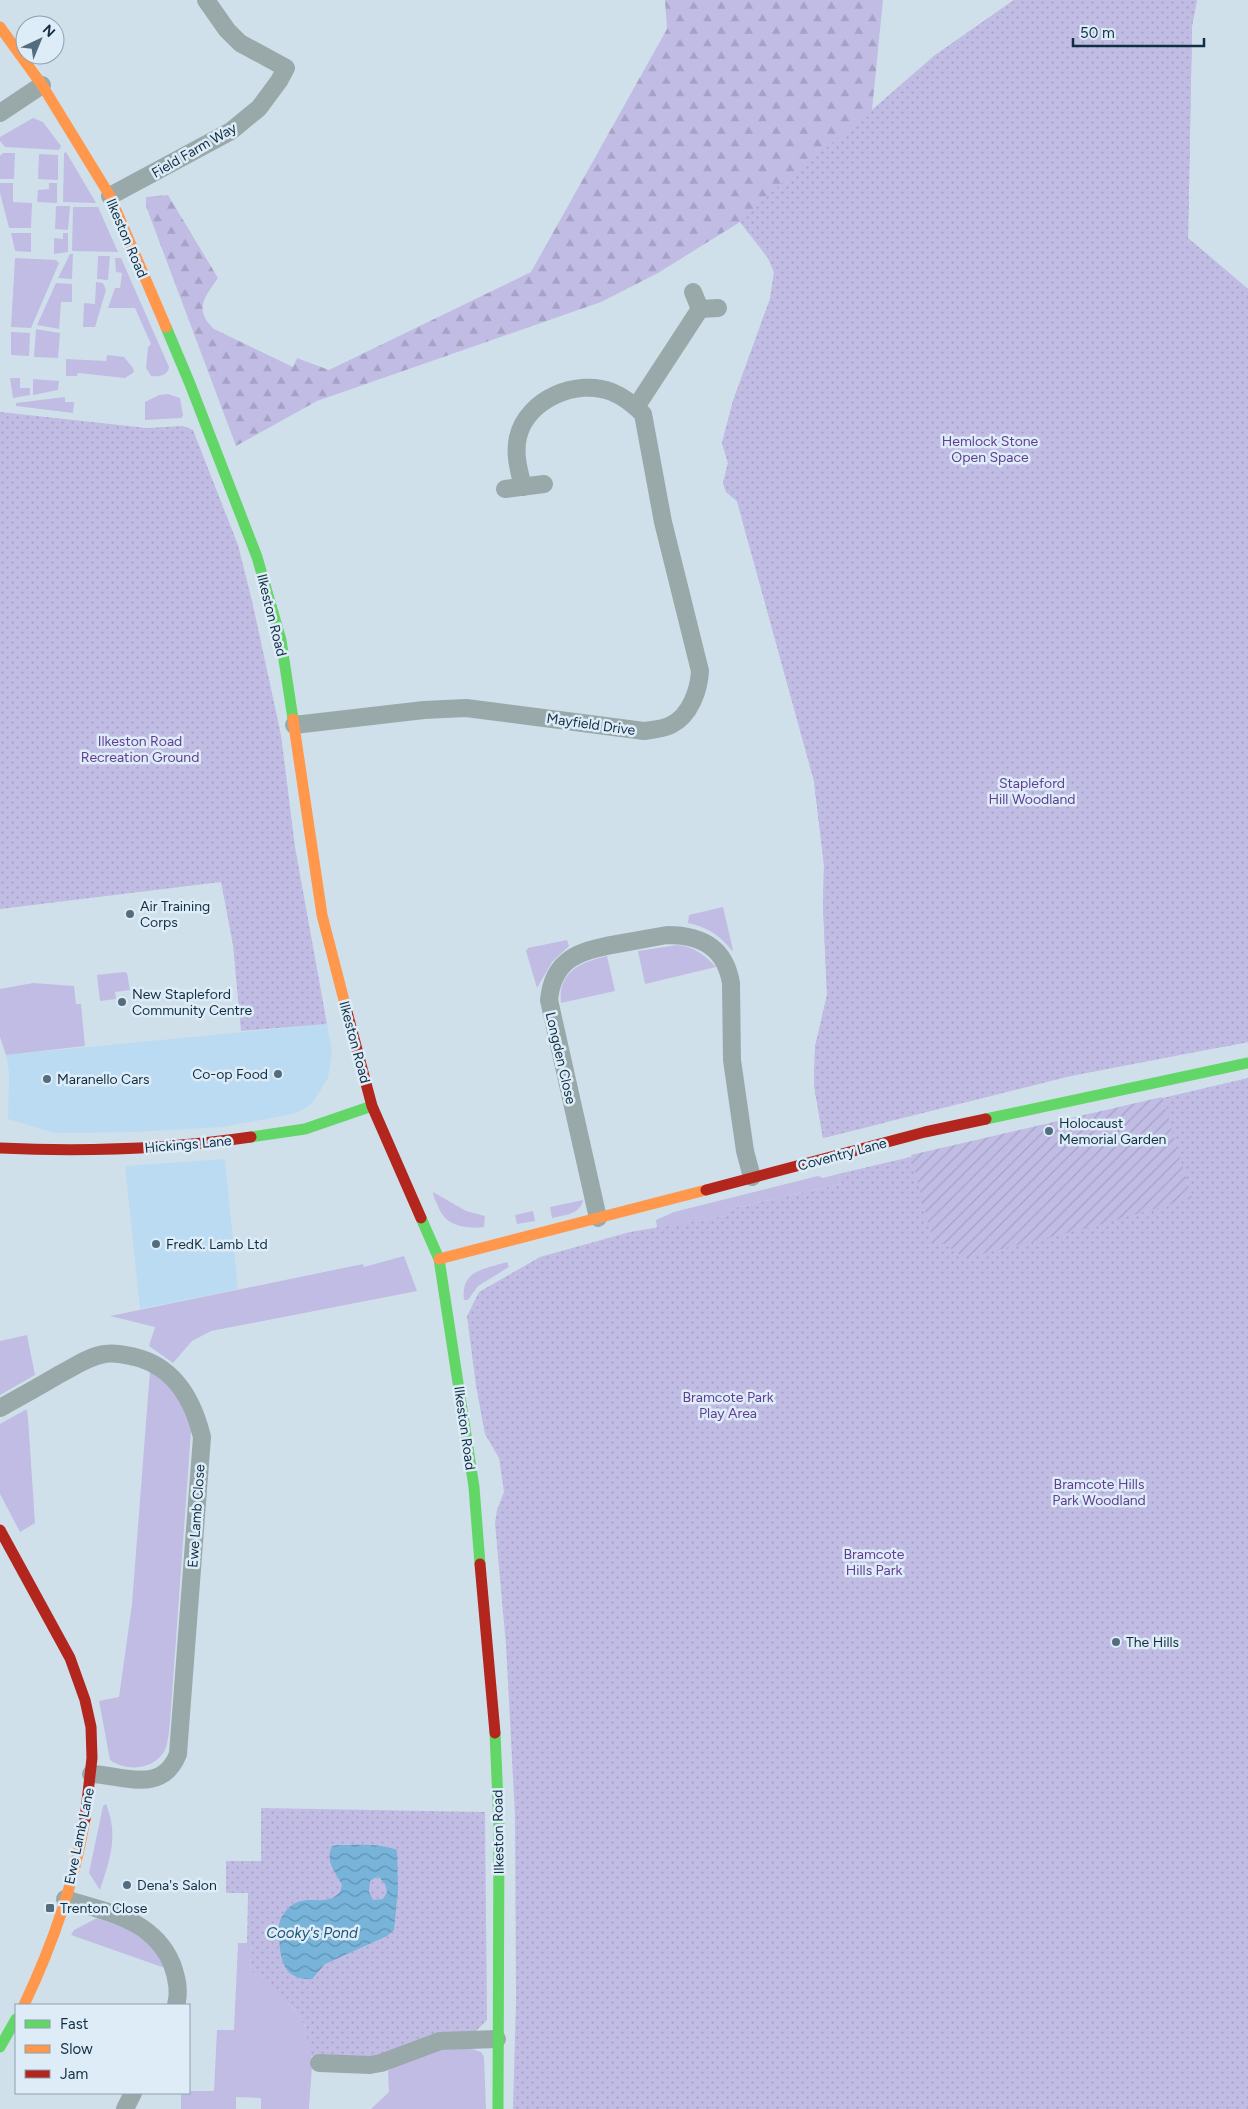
<svg xmlns="http://www.w3.org/2000/svg" width="1248" height="2109" font-family="Figtree,sans-serif">
<style>
.built{fill:#badbf2}
.grass{fill:#c1bce4}
.forest{fill:url(#forest-firs)}
.park{fill:url(#park-dots)}
.garden{fill:url(#garden-furrows)}
.water{fill:url(#water-waves);fill-rule:evenodd}
.lines{fill:none;stroke-linecap:round;stroke-linejoin:round}
.street{stroke:#99a9aa;stroke-width:18}
.fast{stroke:#63d668;stroke-width:11}
.slow{stroke:#ff974d;stroke-width:11}
.jam{stroke:#b3261e;stroke-width:11}
.poi-dot{fill:#546d7e;stroke:#deecf7;stroke-width:2}
.labels{text-anchor:middle;stroke-width:5;stroke-linejoin:round;paint-order:stroke}
.street-label{font-size:14px;fill:#112f43;stroke:#deecf7}
.park-label{font-size:14px;fill:#613d93;stroke:#deecf7}
.poi-label{font-size:14px;fill:#112f43;stroke:#deecf7;text-anchor:start}
.water-label{font-size:15px;font-style:italic;fill:#1a5477;stroke:#deecf7}
</style>
<defs>
<pattern id="forest-firs" width="22" height="20" patternUnits="userSpaceOnUse" patternTransform="scale(1.25)"><rect width="22" height="20" fill="#c1bce4"/><path d="M5 1l3.5 6h-7zM16 11l3.5 6h-7z" fill="#a5a2c5"/></pattern>
<pattern id="park-dots" width="8" height="8" patternUnits="userSpaceOnUse" patternTransform="scale(1.25)"><rect width="8" height="8" fill="#c1bce4"/><path d="M2 2h.1M6 6h.1" fill="none" stroke="#a5a2c5" stroke-width="1.8" stroke-linecap="round"/></pattern>
<pattern id="garden-furrows" width="10" height="10" patternUnits="userSpaceOnUse" patternTransform="scale(1.25)"><rect width="10" height="10" fill="#c1bce4"/><path d="M-1 1l2-2M0 10L10 0M9 11l2-2" fill="none" stroke="#a5a2c5"/></pattern>
<pattern id="water-waves" width="16" height="10" patternUnits="userSpaceOnUse" patternTransform="scale(1.25)"><rect width="16" height="10" fill="#78b3da"/><path d="M0 5q4-4 8 0t8 0" fill="none" stroke="#6192b2"/></pattern>
</defs>
<rect width="100%" height="100%" fill="#d0e0eb"/>
<g class="built">
<polygon points="327,1024 332,1052 328,1078 313,1102 306,1108 293,1114 222,1127 137,1132 55,1133 8,1119 9,1072 6,1055"/>
<polygon points="225,1159 238,1289 140,1309 125,1166"/>
</g>
<g class="grass">
<polygon points="33,118 43,122 61,146 59,150 5,147 0,141 0,137"/>
<polygon points="66,152 96,203 63,202 64,153"/>
<polygon points="3,153 15,153 14,179 0,179 0,156"/>
<polygon points="39,154 58,155 58,180 38,179"/>
<polygon points="0,183 13,183 13,202 32,203 31,228 9,228 0,193"/>
<polygon points="49,183 57,183 57,203 37,202 38,190 49,189"/>
<polygon points="56,206 70,206 68,230 55,229"/>
<polygon points="73,207 98,207 118,252 72,251"/>
<polygon points="11,233 31,233 31,252 15,251"/>
<polygon points="63,233 68,233 68,252 54,254 54,238 63,239"/>
<polygon points="70,254 73,254 72,279 58,278"/>
<polygon points="98,256 110,256 108,280 97,279"/>
<polygon points="15,258 56,260 59,263 31,328 11,327"/>
<path d="M115,258H121L169,367C168,376 158,377 151,376L146,368L148,347L151,344L135,308H108L115,288H120L122,273L116,272Z"/>
<polygon points="96,282 103,283 106,290 95,327 83,327 84,303 95,304"/>
<polygon points="56,283 72,284 72,302 61,302 59,329 37,325"/>
<polygon points="36,329 60,333 58,358 34,357"/>
<polygon points="11,332 30,333 29,356 11,355"/>
<polygon points="107,355 124,357 133,368 134,372 125,378 78,373 77,376 66,376 66,359 106,361"/>
<polygon points="10,378 20,378 20,388 30,388 30,395 13,398"/>
<polygon points="33,379 59,381 58,390 33,395"/>
<polygon points="168,394 180,398 183,416 181,418 145,420 145,402 159,395"/>
<polygon points="65,397 65,402 74,402 73,413 16,406 16,403"/>
<path d="M723,907L733,950L732,951C720,935 707,927 688,923L689,915Z"/>
<polygon points="567,940 569,946 552,962 537,988 526,951 528,948"/>
<path d="M677,945C693,946 705,955 716,967L645,984L638,951Z"/>
<path d="M607,956L615,991L561,1003C557,972 581,962 607,956Z"/>
<polygon points="124,972 127,973 130,990 115,992 116,999 100,1001 97,975"/>
<polygon points="33,983 74,986 76,1004 81,1004 85,1046 6,1055 0,1037 0,989"/>
<polygon points="838,1174 841,1184 725,1210 726,1216 657,1228 656,1220 674,1212 818,1176 823,1178"/>
<path d="M433,1192L466,1211L485,1216L484,1227C465,1229 445,1226 438,1206C436,1201 433,1197 433,1192Z"/>
<path d="M583,1200C580,1215 564,1215 552,1218L550,1207Z"/>
<polygon points="533,1211 535,1221 517,1224 515,1215"/>
<polygon points="404,1256 417,1291 211,1331 192,1341 173,1363 149,1346 155,1327 110,1316 363,1264 364,1267"/>
<path d="M507,1262L509,1267L478,1286L468,1300H464C460,1270 485,1269 507,1262Z"/>
<polygon points="27,1335 35,1375 0,1395 0,1341"/>
<path d="M150,1371L169,1383L188,1416L191,1431L170,1723C169,1731 168,1743 165,1750C154,1770 127,1772 110,1760L99,1701L119,1697L132,1604Z"/>
<polygon points="25,1410 27,1410 28,1418 35,1523 20,1532 0,1494 0,1424"/>
<path d="M106,1804C119,1836 110,1859 100,1890L89,1873L103,1806Z"/>
<polygon points="97,1918 128,1929 153,1947 165,1968 71,1935 74,1930"/>
<path d="M238,1943H252L250,1970C269,1986 293,2003 304,2025C317,2049 310,2083 309,2109H261V2098L236,2097V2109H181V2093H189V2091H214L217,2030H234Z"/>
<polygon points="466,2047 481,2052 484,2057 486,2109 371,2109 389,2092 388,2071 393,2067 438,2048"/>
</g>
<path class="forest" d="M665,0H883L872,110L934,56L1014,0H1197L1192,26L1188,238L1248,289V1042L1223,1047L1177,985L887,1122L823,1138L814,1085L815,1047L827,995L823,906L824,865L814,781L737,501L726,492L723,483L728,463L722,443L733,401L770,299L774,272L768,258L740,222L658,273L601,302L317,401L236,446L146,206V197L168,195L218,278C205,297 193,309 214,329L293,367L297,358L329,370L531,272L667,29Z"/>
<g class="park">
<polygon points="1014,0 1197,0 1192,26 1188,238 1248,289 1248,1042 1071,1076 823,1138 814,1085 815,1047 827,995 823,906 824,865 814,781 737,501 726,492 723,483 728,463 722,443 733,401 770,299 774,272 768,258 740,221 773,191 871,111 934,56"/>
<polygon points="0,412 147,428 183,426 193,430 238,545 253,605 281,735 295,847 327,1024 241,1031 233,945 221,882 0,909"/>
<polygon points="1248,1078 1248,2109 513,2109 516,2000 515,1815 506,1645 495,1523 497,1510 504,1492 501,1471 499,1458 485,1434 476,1386 467,1316 479,1292 540,1257 630,1232 725,1216 725,1210 841,1184 838,1174"/>
<polygon points="261,1808 485,1812 487,2020 476,2031 376,2056 358,2058 311,2056 305,2026 293,2008 250,1970 252,1943 247,1943 248,1893 226,1893 226,1861 261,1861"/>
</g>
<polygon class="garden" points="1162,1097 1192,1198 1095,1226 965,1258 943,1243 933,1242 911,1155"/>
<path class="water" d="M339,1845C357,1845 380,1843 397,1850L398,1890L394,1930L387,1936L325,1964L312,1979C304,1980 292,1977 287,1970C280,1960 280,1949 279,1937C278,1927 279,1919 285,1912C303,1889 324,1910 340,1892L342,1885C335,1871 325,1862 332,1846ZM378,1876L385,1884L387,1892L383,1899L373,1900L369,1892L370,1881Z"/>
<g class="lines">
<g class="street">
<polyline points="0,113 42,85"/>
<polyline points="110,196 231,131 259,108 279,81 286,68 240,43 227,30 206,0"/>
<polyline points="693,292 700,309 718,308"/>
<polyline points="636,407 700,309"/>
<polyline points="505,489 544,484"/>
<path d="M294,725L424,710L466,708L644,731C652,730 663,729 671,725C690,716 699,690 700,671L663,522L643,414C634,405 624,397 612,392C577,378 527,399 518,437C514,454 519,471 523,487"/>
<path d="M598,1218L549,1000C553,958 581,950 617,944C634,941 651,938 667,935C702,935 725,948 731,983L732,1060L745,1151L752,1177"/>
<path d="M0,1408C20,1397 40,1386 60,1374C74,1367 89,1356 105,1354C115,1352 126,1355 135,1357C175,1367 193,1400 202,1437L178,1754C162,1795 123,1775 91,1774"/>
<path d="M65,1899C107,1912 153,1919 172,1964C177,1978 180,1991 176,2005"/>
<polyline points="319,2063 370,2065 381,2063 440,2041 497,2039"/>
<polyline points="125,2109 133,2093"/>
</g>
<g class="fast">
<polyline points="166,327 190,384 257,557 281,640 293,719"/>
<polyline points="986,1119 1248,1063"/>
<polyline points="251,1137 305,1129 372,1106"/>
<polyline points="421,1218 439,1259 474,1487 480,1564"/>
<polyline points="495,1733 499,1825 498,2109"/>
<polyline points="0,2047 16,2019"/>
</g>
<g class="slow">
<polyline points="0,27 42,85 110,196 166,327"/>
<polyline points="293,719 322,915 347,1012"/>
<polyline points="439,1259 706,1190"/>
<path d="M24,2005C52,1946 74,1884 85,1819"/>
</g>
<g class="jam">
<polyline points="347,1012 372,1106 421,1218"/>
<path d="M0,1148C83,1152 169,1149 251,1137"/>
<polyline points="706,1190 925,1132 986,1119"/>
<polyline points="0,1530 70,1658 85,1700 91,1727 92,1758 85,1819"/>
<polyline points="480,1564 495,1733"/>
</g>
</g>
<g class="poi-dot">
<circle cx="130" cy="914" r="5"/>
<circle cx="122" cy="1002" r="5"/>
<circle cx="278" cy="1074" r="5"/>
<circle cx="47" cy="1079" r="5"/>
<circle cx="1049" cy="1131" r="5"/>
<circle cx="156" cy="1244" r="5"/>
<circle cx="1116" cy="1642" r="5"/>
<circle cx="127" cy="1885" r="5"/>
<rect x="45" y="1903" width="10" height="10" rx="2.5"/>
</g>
<g class="labels">
<g class="street-label">
<text transform="translate(194 150) rotate(-30)" y="5">Field Farm Way</text>
<text transform="translate(127 238) rotate(67)" y="5">Ilkeston Road</text>
<text transform="translate(272 615) rotate(76)" y="5">Ilkeston Road</text>
<text transform="translate(591 724) rotate(8)" y="5">Mayfield Drive</text>
<text transform="translate(355 1042) rotate(75)" y="5">Ilkeston Road</text>
<text transform="translate(561 1058) rotate(77)" y="5">Longden Close</text>
<text transform="translate(188 1144) rotate(-5)" y="5">Hickings Lane</text>
<text transform="translate(842 1154) rotate(-15)" y="5">Coventry Lane</text>
<text transform="translate(465 1428) rotate(82)" y="5">Ilkeston Road</text>
<text transform="translate(196 1516) rotate(-86)" y="5">Ewe Lamb Close</text>
<text transform="translate(498 1832) rotate(-91)" y="5">Ilkeston Road</text>
<text transform="translate(79 1836) rotate(-78)" y="5">Ewe Lamb Lane</text>
</g>
<g class="park-label">
<text x="990" y="446">Hemlock Stone<tspan x="990" dy="16">Open Space</tspan></text>
<text x="140" y="746">Ilkeston Road<tspan x="140" dy="16">Recreation Ground</tspan></text>
<text x="1032" y="788">Stapleford<tspan x="1032" dy="16">Hill Woodland</tspan></text>
<text x="728" y="1402">Bramcote Park<tspan x="728" dy="16">Play Area</tspan></text>
<text x="1099" y="1489">Bramcote Hills<tspan x="1099" dy="16">Park Woodland</tspan></text>
<text x="874" y="1559">Bramcote<tspan x="874" dy="16">Hills Park</tspan></text>
</g>
<g class="poi-label">
<text x="140" y="911">Air Training<tspan x="140" dy="16">Corps</tspan></text>
<text x="132" y="999">New Stapleford<tspan x="132" dy="16">Community Centre</tspan></text>
<text x="268" y="1079" text-anchor="end">Co-op Food</text>
<text x="57" y="1084">Maranello Cars</text>
<text x="1059" y="1128">Holocaust<tspan x="1059" dy="16">Memorial Garden</tspan></text>
<text x="166" y="1249">FredK. Lamb Ltd</text>
<text x="1126" y="1647">The Hills</text>
<text x="137" y="1890">Dena's Salon</text>
<text x="60" y="1913">Trenton Close</text>
</g>
<g class="water-label">
<text x="312" y="1938">Cooky's Pond</text>
</g>
</g>
<rect x="15" y="2004" width="175" height="90" fill="#deecf7" stroke="#8ca0af"/>
<rect x="25" y="2020" width="25" height="8" fill="#63d668" stroke="#8ca0af"/>
<text x="60" y="2029" font-size="15" fill="#112f43">Fast</text>
<rect x="25" y="2045" width="25" height="8" fill="#ff974d" stroke="#8ca0af"/>
<text x="60" y="2054" font-size="15" fill="#112f43">Slow</text>
<rect x="25" y="2070" width="25" height="8" fill="#b3261e" stroke="#8ca0af"/>
<text x="60" y="2079" font-size="15" fill="#112f43">Jam</text>
<g transform="translate(40 40) rotate(44)"><circle r="24" fill="#deecf7" stroke="#8ca0af"/>
<path d="M0-4L9 19L0 12L-9 19Z" fill="#546d7e"/>
<text y="-8" font-size="14" font-weight="bold" text-anchor="middle" fill="#112f43">N</text>
</g>
<path d="M1073 38v8h131v-8" fill="none" stroke="#112f43" stroke-width="2.5"/>
<text x="1080" y="38" font-size="15" fill="#112f43" stroke="#deecf7" stroke-width="4" paint-order="stroke">50 m</text>
</svg>
